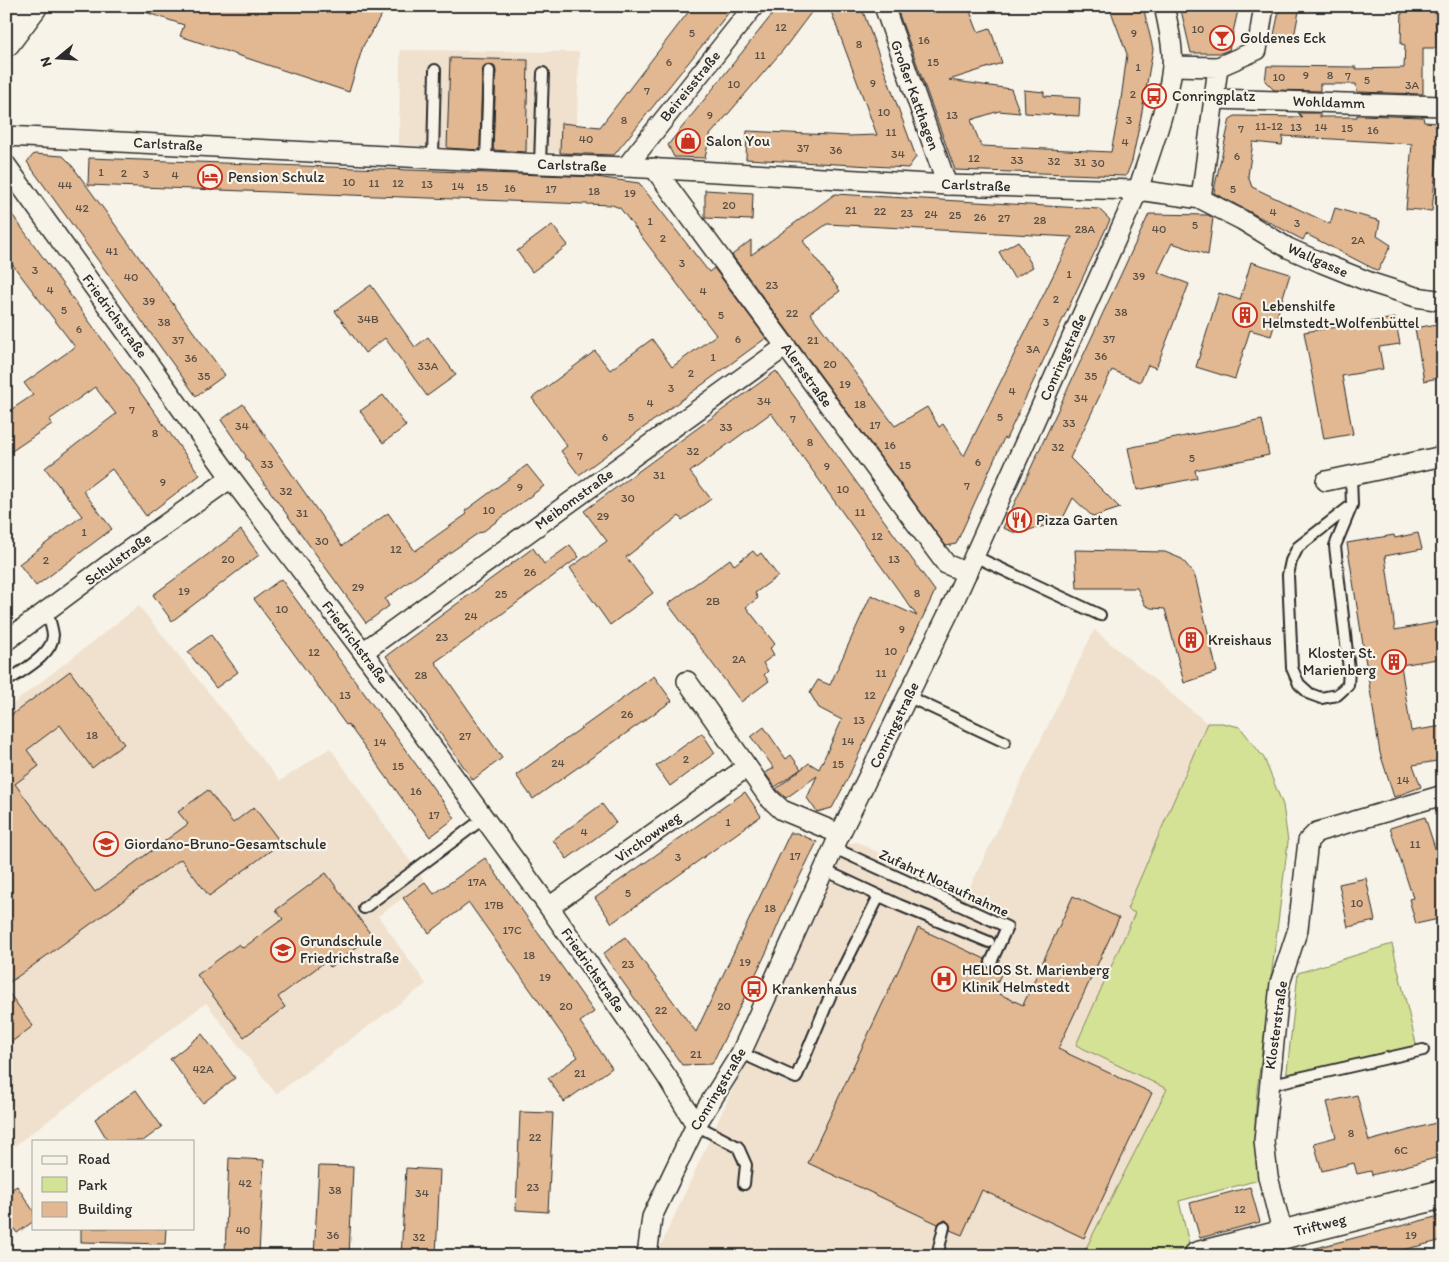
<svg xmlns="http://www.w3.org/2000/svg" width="1449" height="1262" font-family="Itim,sans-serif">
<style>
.built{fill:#f0e1ce}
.green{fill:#d4e295;stroke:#808660}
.building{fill:#e1b891;stroke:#2b2b2b;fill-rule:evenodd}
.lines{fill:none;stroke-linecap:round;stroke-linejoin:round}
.lane-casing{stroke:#2b2b2b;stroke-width:14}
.street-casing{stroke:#2b2b2b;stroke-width:22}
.secondary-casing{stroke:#2b2b2b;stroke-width:31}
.lane{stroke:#f7f3e8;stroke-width:10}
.street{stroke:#f7f3e8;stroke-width:19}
.secondary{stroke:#f7f3e8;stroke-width:28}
.labels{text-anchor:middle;stroke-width:4.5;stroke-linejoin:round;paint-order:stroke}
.number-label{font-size:12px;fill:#584e44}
.poi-label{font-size:15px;fill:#2b2b2b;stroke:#f7f3e8;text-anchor:start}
.street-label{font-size:15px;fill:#2b2b2b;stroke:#f7f3e8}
</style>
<rect width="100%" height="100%" fill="#f7f3e8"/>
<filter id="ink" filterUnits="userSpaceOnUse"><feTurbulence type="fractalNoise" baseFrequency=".02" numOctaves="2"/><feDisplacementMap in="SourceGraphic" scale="10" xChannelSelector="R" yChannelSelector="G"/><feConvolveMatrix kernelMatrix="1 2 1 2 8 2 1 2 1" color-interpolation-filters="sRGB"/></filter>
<g filter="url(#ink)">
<g class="built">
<polygon points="400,50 579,52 576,153 399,145"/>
<polygon points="139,606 280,781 330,748 425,882 378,916 426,984 276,1094 206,1003 6,1152 6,709"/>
<polygon points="1094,630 1207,723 1127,908 1135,913 1076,1045 1167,1088 1082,1256 656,1256 845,844 857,842 966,895"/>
</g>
<g class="green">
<polygon points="1207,723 1222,723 1240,727 1264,758 1283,805 1288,842 1257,1091 1254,1140 1259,1180 1179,1201 1190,1248 1155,1256 1082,1256 1167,1089 1076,1045 1135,913 1127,909"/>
<polygon points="1392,944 1418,1052 1285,1089 1298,973"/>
</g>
<g class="building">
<polygon points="137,6 387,6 363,46 349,92 180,36 184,25 136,9"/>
<polygon points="693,6 734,6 614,155 560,153 561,123 600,127"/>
<polygon points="779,6 816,6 783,50 710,135 705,158 674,157 668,145"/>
<polygon points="829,6 861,6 916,157 908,168 746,159 747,131 849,136 877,135"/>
<polygon points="896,6 968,6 978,32 990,28 1002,63 949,80 1011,89 1020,113 999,111 971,120 981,146 1111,152 1120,107 1127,54 1109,6 1143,6 1153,49 1141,117 1132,161 1126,176 955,170"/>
<polygon points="1180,6 1239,6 1229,50 1221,53 1191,53"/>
<polygon points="1280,6 1300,6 1294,37 1274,35"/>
<polygon points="1402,9 1435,9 1437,48 1423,48 1423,94 1357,92 1356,84 1320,84 1320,91 1274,90 1265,81 1267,66 1356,67 1356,69 1404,68 1405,45 1401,44"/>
<polygon points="450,58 528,60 526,152 493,150 496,71 495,67 490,64 485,65 482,71 480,150 447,148"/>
<polygon points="1024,90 1044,92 1044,96 1080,98 1079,116 1025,113"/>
<polygon points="1298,113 1320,113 1320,117 1357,117 1357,115 1423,117 1424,122 1440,123 1432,211 1406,209 1412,144 1283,136 1282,145 1253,142 1248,176 1252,187 1330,224 1335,208 1380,221 1377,236 1391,245 1378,271 1306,234 1303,240 1214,193 1215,185 1230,119 1235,116 1302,117"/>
<polygon points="34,154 63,156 70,163 225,375 196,396 27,162"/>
<polygon points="89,158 596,177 639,183 709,272 714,268 766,338 579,475 561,451 567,446 532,398 595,351 610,370 652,339 672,367 716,335 620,208 612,205 88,185"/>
<polygon points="705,190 753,193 752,220 705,218"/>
<path d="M835,194L1099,209L1110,220L1006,439L1004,438L956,544L946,546L732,255L751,240V255ZM827,224L1072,237L964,456L943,424L939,427L927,407L895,426L810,313L840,291L803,241Z"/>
<polygon points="6,206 200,475 146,516 112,469 83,491 112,529 36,586 19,564 82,516 45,468 116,414 95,387 49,420 52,424 6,455 6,413 33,395 24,383 75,347 6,256"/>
<polygon points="1149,214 1208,215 1213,218 1208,255 1172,243 1158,272 1189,284 1156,368 1148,365 1140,382 1112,370 1070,458 1120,508 1093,517 1073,498 1061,522 1016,533 1003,528"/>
<polygon points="552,225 568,245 532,272 517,251"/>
<polygon points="1018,241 1033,267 1014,278 999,252"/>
<polygon points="1251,262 1290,274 1271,336 1250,330 1235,379 1196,367 1219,293 1240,300"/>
<polygon points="371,285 415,347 428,337 456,375 427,396 385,338 365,353 335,311"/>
<polygon points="1395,318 1400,344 1379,347 1383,369 1342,376 1353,434 1324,439 1304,332"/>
<polygon points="1443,323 1443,358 1440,359 1443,377 1424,381 1415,328"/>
<polygon points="776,371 935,591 846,782 832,808 817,812 807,798 817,776 786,798 776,789 809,763 819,769 842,720 819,708 810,693 818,680 830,685 871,595 917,616 771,413 690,472 711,499 682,520 679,516 626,557 653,593 610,625 570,568 607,541 584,511"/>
<polygon points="383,395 406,426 383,443 360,411"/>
<polygon points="243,404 342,546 388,513 415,551 467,514 465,511 527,465 544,486 481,533 480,532 445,556 385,599 389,606 366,623 245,457 246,456 221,420"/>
<polygon points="1262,420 1269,455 1195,470 1197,478 1137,490 1128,448"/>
<polygon points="241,530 259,555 172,621 153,595"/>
<polygon points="1418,533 1422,549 1385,556 1395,630 1443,621 1443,658 1401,665 1411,731 1443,726 1443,760 1413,765 1421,787 1394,797 1380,753 1347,543 1394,535 1395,538"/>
<polygon points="570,545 579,557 468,639 435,662 502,758 473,780 386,656 533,548 544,564"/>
<polygon points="1075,550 1165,552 1182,559 1194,574 1196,580 1217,672 1184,683 1165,609 1151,608 1145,605 1137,588 1077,588"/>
<polygon points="753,551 757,556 761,553 778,576 755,593 758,598 746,607 775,644 770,648 774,655 763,663 768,671 764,675 769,681 741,702 668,604 730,559 734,565"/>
<polygon points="281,579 455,818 430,837 348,724 346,725 254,599"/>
<polygon points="211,635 238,672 216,688 188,652"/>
<polygon points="70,671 124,744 92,768 60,725 27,750 39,766 15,784 95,892 188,824 178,812 208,790 233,823 254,807 281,843 209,896 181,859 6,985 6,719"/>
<polygon points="654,676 672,701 533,799 516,775"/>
<polygon points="764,727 786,759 791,755 801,769 775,787 765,773 774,768 751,737"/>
<polygon points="702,733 715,753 670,786 656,766"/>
<polygon points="745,792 761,816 612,923 595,898"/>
<polygon points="602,804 616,823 567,859 553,840"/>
<polygon points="1425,817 1443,873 1443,918 1416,924 1409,899 1413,898 1390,828"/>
<polygon points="790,833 797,833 817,842 791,894 767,951 712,1064 682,1065 603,954 625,937 696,1032"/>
<polygon points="485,858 594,1012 580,1022 612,1068 564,1102 548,1078 578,1057 469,903 429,933 403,898 425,882 434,894"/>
<polygon points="326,873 372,936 330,967 326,961 278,997 285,1007 244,1037 197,975 239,944 243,948 283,919 276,910"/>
<polygon points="1366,878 1375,921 1348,927 1339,884"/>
<polygon points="1073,896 1119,918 1058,1049 1152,1093 1084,1238 982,1190 962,1235 950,1230 950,1225 946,1220 942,1221 938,1224 808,1163 918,928 985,959 984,963 988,968 992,969 997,965 1004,968 993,991 1023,1005"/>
<polygon points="6,989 33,1026 6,1046"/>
<polygon points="202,1034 235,1078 203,1103 170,1059"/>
<polygon points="136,1090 162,1127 143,1141 108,1141 95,1119"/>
<polygon points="1357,1095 1369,1141 1443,1121 1443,1156 1372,1175 1371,1171 1357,1174 1354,1163 1322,1171 1314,1143 1336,1137 1327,1102"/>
<polygon points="520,1112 553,1113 548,1212 516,1210"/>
<polygon points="229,1158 264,1160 259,1254 225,1253"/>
<polygon points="319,1166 353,1167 349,1256 314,1256"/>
<polygon points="406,1168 440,1170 436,1256 401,1256"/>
<polygon points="17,1186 34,1212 34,1221 17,1233 6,1217 6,1193"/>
<polygon points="1250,1187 1260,1222 1200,1238 1190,1203"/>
<polygon points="1443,1215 1443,1240 1378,1256 1305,1256 1304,1251"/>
<polygon points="81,1228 166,1228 165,1244 81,1242"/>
</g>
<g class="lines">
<defs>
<g id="lane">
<polyline points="1442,7 1443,30"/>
<polyline points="433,157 435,70"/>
<polyline points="486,161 489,71"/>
<polyline points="540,164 543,73"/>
<polyline points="1351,475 1352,505 1298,547 1291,561 1288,575 1292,668 1299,684 1310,694 1321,698 1337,695 1348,685 1349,670 1335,546 1352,505"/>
<polyline points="974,556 1100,615"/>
<path d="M6,682C21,671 53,655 53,635C52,627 49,618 47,611"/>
<polyline points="907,696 1005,742"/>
<polyline points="834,848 1007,927 991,962"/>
<polyline points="824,870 899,905 989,942"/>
<polyline points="364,908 484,818"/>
<polyline points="741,1053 796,1078 836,982 879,896"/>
<polyline points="1268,1085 1423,1050"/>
<polyline points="696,1125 738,1147 746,1165 744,1184"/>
<polyline points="937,1256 944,1227"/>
</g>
<g id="street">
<polyline points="884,6 947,185"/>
<polyline points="1172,66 1218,67 1201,199"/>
<polyline points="1218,67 1257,50 1264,6"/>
<polyline points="1215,99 1443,106"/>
<polyline points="6,136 540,164 626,167 947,185 1138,190 1201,199 1242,220 1288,248 1322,263 1372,283 1416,297 1443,301"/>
<polyline points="6,165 231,478 363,652 549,907 667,1077 696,1125"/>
<polyline points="626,167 754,6"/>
<polyline points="654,168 946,564 967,573"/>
<polyline points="1326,481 1443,456"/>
<polyline points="6,641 116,559 231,478"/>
<polyline points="363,652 786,346"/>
<polyline points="687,681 769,798 782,810 840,834"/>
<polyline points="549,907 747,767"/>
<polyline points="1283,1234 1268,1177 1264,1141 1280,983 1298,929 1308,841 1317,832 1443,795"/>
<path d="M647,1256L652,1217L696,1125L741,1053L840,834L950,610L1138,190C1150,152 1168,107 1172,67C1174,49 1168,24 1164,6"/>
</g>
<g id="secondary">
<polyline points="6,42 33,6"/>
<polyline points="1198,1256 1443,1194"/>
</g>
</defs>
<use href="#lane" class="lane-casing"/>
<use href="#street" class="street-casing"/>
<use href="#secondary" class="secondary-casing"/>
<use href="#lane" class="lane"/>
<use href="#street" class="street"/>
<use href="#secondary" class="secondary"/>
</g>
</g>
<defs>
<symbol id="bar-ring" viewBox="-11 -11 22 22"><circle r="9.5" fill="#f7f3e8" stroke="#c8321e" stroke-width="1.5"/><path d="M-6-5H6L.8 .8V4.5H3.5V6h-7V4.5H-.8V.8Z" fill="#c8321e"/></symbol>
<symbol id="bus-ring" viewBox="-11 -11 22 22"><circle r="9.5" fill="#f7f3e8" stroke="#c8321e" stroke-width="1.5"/><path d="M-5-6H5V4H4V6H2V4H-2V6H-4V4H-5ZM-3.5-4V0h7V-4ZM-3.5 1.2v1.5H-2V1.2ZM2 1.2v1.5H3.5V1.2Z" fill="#c8321e"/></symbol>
<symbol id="shop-ring" viewBox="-11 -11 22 22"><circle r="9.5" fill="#f7f3e8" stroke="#c8321e" stroke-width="1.5"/><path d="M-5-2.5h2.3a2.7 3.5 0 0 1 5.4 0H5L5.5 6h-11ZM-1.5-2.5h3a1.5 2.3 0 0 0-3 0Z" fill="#c8321e"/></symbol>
<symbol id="hotel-ring" viewBox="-11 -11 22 22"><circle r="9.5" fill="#f7f3e8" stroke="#c8321e" stroke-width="1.5"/><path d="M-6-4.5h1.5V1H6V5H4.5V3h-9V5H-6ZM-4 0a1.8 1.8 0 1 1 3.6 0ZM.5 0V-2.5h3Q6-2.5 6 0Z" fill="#c8321e"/></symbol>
<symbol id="building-ring" viewBox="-11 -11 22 22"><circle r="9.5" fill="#f7f3e8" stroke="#c8321e" stroke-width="1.5"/><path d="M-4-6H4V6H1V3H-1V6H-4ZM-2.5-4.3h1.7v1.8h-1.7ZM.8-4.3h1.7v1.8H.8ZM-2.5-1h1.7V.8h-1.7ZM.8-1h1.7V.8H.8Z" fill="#c8321e"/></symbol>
<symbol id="restaurant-ring" viewBox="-11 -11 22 22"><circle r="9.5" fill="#f7f3e8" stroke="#c8321e" stroke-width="1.5"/><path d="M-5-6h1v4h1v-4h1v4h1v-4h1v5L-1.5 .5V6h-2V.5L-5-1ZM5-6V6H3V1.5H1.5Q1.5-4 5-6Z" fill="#c8321e"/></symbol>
<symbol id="school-ring" viewBox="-11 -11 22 22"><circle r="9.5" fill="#f7f3e8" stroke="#c8321e" stroke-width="1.5"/><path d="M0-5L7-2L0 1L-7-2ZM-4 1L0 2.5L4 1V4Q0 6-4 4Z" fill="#c8321e"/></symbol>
<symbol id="hospital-ring" viewBox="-11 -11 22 22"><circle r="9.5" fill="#f7f3e8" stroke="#c8321e" stroke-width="1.5"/><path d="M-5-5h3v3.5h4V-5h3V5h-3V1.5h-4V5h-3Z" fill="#c8321e"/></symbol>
</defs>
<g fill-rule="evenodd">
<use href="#bar-ring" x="1208" y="24" width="28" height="28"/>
<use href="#bus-ring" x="1140" y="82" width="28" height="28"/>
<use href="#shop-ring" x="674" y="127" width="28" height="28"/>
<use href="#hotel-ring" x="196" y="163" width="28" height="28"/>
<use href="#building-ring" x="1231" y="301" width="28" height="28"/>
<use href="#restaurant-ring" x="1005" y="506" width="28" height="28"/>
<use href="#building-ring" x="1177" y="626" width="28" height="28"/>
<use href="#building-ring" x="1380" y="648" width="28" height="28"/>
<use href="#school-ring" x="92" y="830" width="28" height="28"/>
<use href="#school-ring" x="269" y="936" width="28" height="28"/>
<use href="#hospital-ring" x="930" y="965" width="28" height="28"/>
<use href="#bus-ring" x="740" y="975" width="28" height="28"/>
</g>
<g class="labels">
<g class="number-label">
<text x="781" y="31">12</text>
<text x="1198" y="33">10</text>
<text x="692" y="37">5</text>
<text x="1134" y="37">9</text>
<text x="924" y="44">16</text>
<text x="859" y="48">8</text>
<text x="760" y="59">11</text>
<text x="669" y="66">6</text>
<text x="933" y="66">15</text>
<text x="1138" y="71">1</text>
<text x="1306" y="79">9</text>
<text x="1330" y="79">8</text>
<text x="1348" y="80">7</text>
<text x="1279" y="81">10</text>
<text x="1367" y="84">5</text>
<text x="873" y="87">9</text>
<text x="734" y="88">10</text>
<text x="1412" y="89">3A</text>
<text x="647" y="95">7</text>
<text x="1133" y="98">2</text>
<text x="884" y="116">10</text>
<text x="710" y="119">9</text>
<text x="952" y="119">13</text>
<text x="624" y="124">8</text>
<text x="1129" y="124">3</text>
<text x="1269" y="130">11-12</text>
<text x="1296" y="131">13</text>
<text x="1321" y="131">14</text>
<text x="1347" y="132">15</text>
<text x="1241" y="133">7</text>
<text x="1373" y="134">16</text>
<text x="891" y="136">11</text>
<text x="586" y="143">40</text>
<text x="1125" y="146">4</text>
<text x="803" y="152">37</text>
<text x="836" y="154">36</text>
<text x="898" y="158">34</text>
<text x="1237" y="160">6</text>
<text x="974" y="162">12</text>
<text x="1017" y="164">33</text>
<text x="1054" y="165">32</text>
<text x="1080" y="166">31</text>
<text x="1098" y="167">30</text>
<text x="101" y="176">1</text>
<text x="124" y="177">2</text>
<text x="146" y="178">3</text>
<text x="175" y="179">4</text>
<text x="349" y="186">10</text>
<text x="374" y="187">11</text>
<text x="398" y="187">12</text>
<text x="427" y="188">13</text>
<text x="65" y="189">44</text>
<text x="458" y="190">14</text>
<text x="482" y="191">15</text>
<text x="510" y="192">16</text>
<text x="551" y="193">17</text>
<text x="1233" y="193">5</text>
<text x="594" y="195">18</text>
<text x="630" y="197">19</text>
<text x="729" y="209">20</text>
<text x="82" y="212">42</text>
<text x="851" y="214">21</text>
<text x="880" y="215">22</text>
<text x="1273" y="216">4</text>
<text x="907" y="217">23</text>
<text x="931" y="218">24</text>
<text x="955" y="219">25</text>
<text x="980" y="221">26</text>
<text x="1004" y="222">27</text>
<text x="1040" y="224">28</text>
<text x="650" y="225">1</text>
<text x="1297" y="227">3</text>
<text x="1195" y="229">5</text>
<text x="1085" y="233">28A</text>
<text x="1159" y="233">40</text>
<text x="663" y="242">2</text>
<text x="1358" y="244">2A</text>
<text x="112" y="255">41</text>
<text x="682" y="267">3</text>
<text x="35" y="274">3</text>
<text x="1069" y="278">1</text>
<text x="1139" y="280">39</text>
<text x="131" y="281">40</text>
<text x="772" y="289">23</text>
<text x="50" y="294">4</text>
<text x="703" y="295">4</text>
<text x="1056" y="303">2</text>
<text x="149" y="305">39</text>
<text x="64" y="314">5</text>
<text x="1121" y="316">38</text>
<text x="792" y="317">22</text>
<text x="721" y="319">5</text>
<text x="368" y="323">34B</text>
<text x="164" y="326">38</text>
<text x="1046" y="326">3</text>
<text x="79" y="333">6</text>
<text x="738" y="343">6</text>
<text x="1109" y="343">37</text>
<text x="178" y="344">37</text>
<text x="813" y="344">21</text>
<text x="1033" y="353">3A</text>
<text x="1101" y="360">36</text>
<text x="713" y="361">1</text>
<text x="191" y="362">36</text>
<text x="830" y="368">20</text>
<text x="428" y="370">33A</text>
<text x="691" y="377">2</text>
<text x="204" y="380">35</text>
<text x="1091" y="380">35</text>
<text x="845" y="388">19</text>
<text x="671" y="392">3</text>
<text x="1012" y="395">4</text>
<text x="1081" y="402">34</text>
<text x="764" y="405">34</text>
<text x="650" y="407">4</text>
<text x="860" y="408">18</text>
<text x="132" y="414">7</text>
<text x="631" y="421">5</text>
<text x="1000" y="421">5</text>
<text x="793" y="423">7</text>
<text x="1069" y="427">33</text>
<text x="875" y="429">17</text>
<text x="242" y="430">34</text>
<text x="726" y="431">33</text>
<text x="155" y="437">8</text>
<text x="605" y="441">6</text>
<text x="810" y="446">8</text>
<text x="890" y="449">16</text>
<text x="1058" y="451">32</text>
<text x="693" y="455">32</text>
<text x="580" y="460">7</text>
<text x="1192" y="462">5</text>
<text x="978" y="466">6</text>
<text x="267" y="468">33</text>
<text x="905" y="469">15</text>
<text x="827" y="470">9</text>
<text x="659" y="479">31</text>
<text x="163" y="486">9</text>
<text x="967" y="490">7</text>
<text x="520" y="491">9</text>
<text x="843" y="493">10</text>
<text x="286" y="495">32</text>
<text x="628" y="502">30</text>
<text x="489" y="514">10</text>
<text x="860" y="516">11</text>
<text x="302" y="517">31</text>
<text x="603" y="520">29</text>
<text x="84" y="536">1</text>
<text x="877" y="540">12</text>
<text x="322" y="545">30</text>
<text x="396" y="553">12</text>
<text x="228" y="563">20</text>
<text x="894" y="563">13</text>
<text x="46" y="564">2</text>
<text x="530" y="576">26</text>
<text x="358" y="591">29</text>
<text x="184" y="595">19</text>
<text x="917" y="597">8</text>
<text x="501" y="598">25</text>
<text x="713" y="605">2B</text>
<text x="282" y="613">10</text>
<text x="471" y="620">24</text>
<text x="902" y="633">9</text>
<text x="442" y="641">23</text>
<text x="891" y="655">10</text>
<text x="314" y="656">12</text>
<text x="739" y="663">2A</text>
<text x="881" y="677">11</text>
<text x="421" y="679">28</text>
<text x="345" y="699">13</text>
<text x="870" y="699">12</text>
<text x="627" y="718">26</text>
<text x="859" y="724">13</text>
<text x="92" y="739">18</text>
<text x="465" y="740">27</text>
<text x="848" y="745">14</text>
<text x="380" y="746">14</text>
<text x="686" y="763">2</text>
<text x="558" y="767">24</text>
<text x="838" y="768">15</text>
<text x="398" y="770">15</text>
<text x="1403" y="784">14</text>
<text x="416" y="795">16</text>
<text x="434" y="819">17</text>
<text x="728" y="826">1</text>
<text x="584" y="836">4</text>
<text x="1415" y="848">11</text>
<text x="795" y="860">17</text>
<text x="678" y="861">3</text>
<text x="477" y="886">17A</text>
<text x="628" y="897">5</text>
<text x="1357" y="907">10</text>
<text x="494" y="909">17B</text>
<text x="770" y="912">18</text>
<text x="512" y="934">17C</text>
<text x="529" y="959">18</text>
<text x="745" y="966">19</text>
<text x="628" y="968">23</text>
<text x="545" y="981">19</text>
<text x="566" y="1010">20</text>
<text x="724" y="1010">20</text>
<text x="661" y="1014">22</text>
<text x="696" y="1058">21</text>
<text x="203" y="1073">42A</text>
<text x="580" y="1077">21</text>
<text x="1351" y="1137">8</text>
<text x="535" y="1141">22</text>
<text x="1401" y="1154">6C</text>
<text x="245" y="1187">42</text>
<text x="533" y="1191">23</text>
<text x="335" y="1194">38</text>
<text x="422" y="1197">34</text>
<text x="1240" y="1213">12</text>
<text x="243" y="1234">40</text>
<text x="333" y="1239">36</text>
<text x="1411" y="1239">19</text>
<text x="419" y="1241">32</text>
</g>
<g class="poi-label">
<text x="1240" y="43">Goldenes Eck</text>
<text x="1172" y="101">Conringplatz</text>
<text x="706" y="146">Salon You</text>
<text x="228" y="182">Pension Schulz</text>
<text x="1262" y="311">Lebenshilfe<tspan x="1262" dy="17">Helmstedt-Wolfenbüttel</tspan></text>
<text x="1036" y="525">Pizza Garten</text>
<text x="1208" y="645">Kreishaus</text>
<text x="1376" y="658" text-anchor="end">Kloster St.<tspan x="1376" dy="17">Marienberg</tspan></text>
<text x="124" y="849">Giordano-Bruno-Gesamtschule</text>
<text x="300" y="946">Grundschule<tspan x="300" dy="17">Friedrichstraße</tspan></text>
<text x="962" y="975">HELIOS St. Marienberg<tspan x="962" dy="17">Klinik Helmstedt</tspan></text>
<text x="772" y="994">Krankenhaus</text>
</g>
<g class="street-label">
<text transform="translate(690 86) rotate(-51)" y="5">Beireisstraße</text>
<text transform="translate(915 95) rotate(70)" y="5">Großer Katthagen</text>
<text transform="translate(1329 102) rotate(2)" y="5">Wohldamm</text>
<text transform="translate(168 144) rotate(3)" y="5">Carlstraße</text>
<text transform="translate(572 165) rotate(2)" y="5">Carlstraße</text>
<text transform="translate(976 185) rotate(2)" y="5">Carlstraße</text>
<text transform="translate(1318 260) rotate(24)" y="5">Wallgasse</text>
<text transform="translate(115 316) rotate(54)" y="5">Friedrichstraße</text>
<text transform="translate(1063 357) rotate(-66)" y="5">Conringstraße</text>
<text transform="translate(807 375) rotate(54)" y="5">Alersstraße</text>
<text transform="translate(574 499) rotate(-36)" y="5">Meibomstraße</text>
<text transform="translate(118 559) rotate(-36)" y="5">Schulstraße</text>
<text transform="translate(355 642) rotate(53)" y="5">Friedrichstraße</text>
<text transform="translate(894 725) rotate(-64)" y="5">Conringstraße</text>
<text transform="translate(648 837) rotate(-35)" y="5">Virchowweg</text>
<text transform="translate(944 883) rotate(25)" y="5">Zufahrt Notaufnahme</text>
<text transform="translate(593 970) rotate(55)" y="5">Friedrichstraße</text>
<text transform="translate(1276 1025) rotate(-82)" y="5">Klosterstraße</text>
<text transform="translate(718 1089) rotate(-59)" y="5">Conringstraße</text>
<text transform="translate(1320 1225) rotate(-14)" y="5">Triftweg</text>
</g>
</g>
<rect width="1449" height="1262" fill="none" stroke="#f7f3e8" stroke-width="25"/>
<rect x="12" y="12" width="1424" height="1237" fill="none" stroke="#2b2b2b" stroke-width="2" filter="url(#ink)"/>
<rect x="32" y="1140" width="162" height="90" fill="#f7f3e8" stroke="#a5a39c"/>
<rect x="42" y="1156" width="25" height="8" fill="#f7f3e8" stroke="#a5a39c"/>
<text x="78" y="1164" font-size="15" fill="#2b2b2b">Road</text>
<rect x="42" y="1177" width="25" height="15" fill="#d4e295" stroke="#a5a39c"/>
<text x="78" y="1190" font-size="15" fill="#2b2b2b">Park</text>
<rect x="42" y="1202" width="25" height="15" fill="#e1b891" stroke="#a5a39c"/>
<text x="78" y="1214" font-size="15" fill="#2b2b2b">Building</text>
<g transform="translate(58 58) rotate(252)" stroke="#f7f3e8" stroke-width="4" paint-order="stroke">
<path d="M0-4L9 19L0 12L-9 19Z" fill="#2b2b2b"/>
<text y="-8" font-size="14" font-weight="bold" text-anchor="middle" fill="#2b2b2b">N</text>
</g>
</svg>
